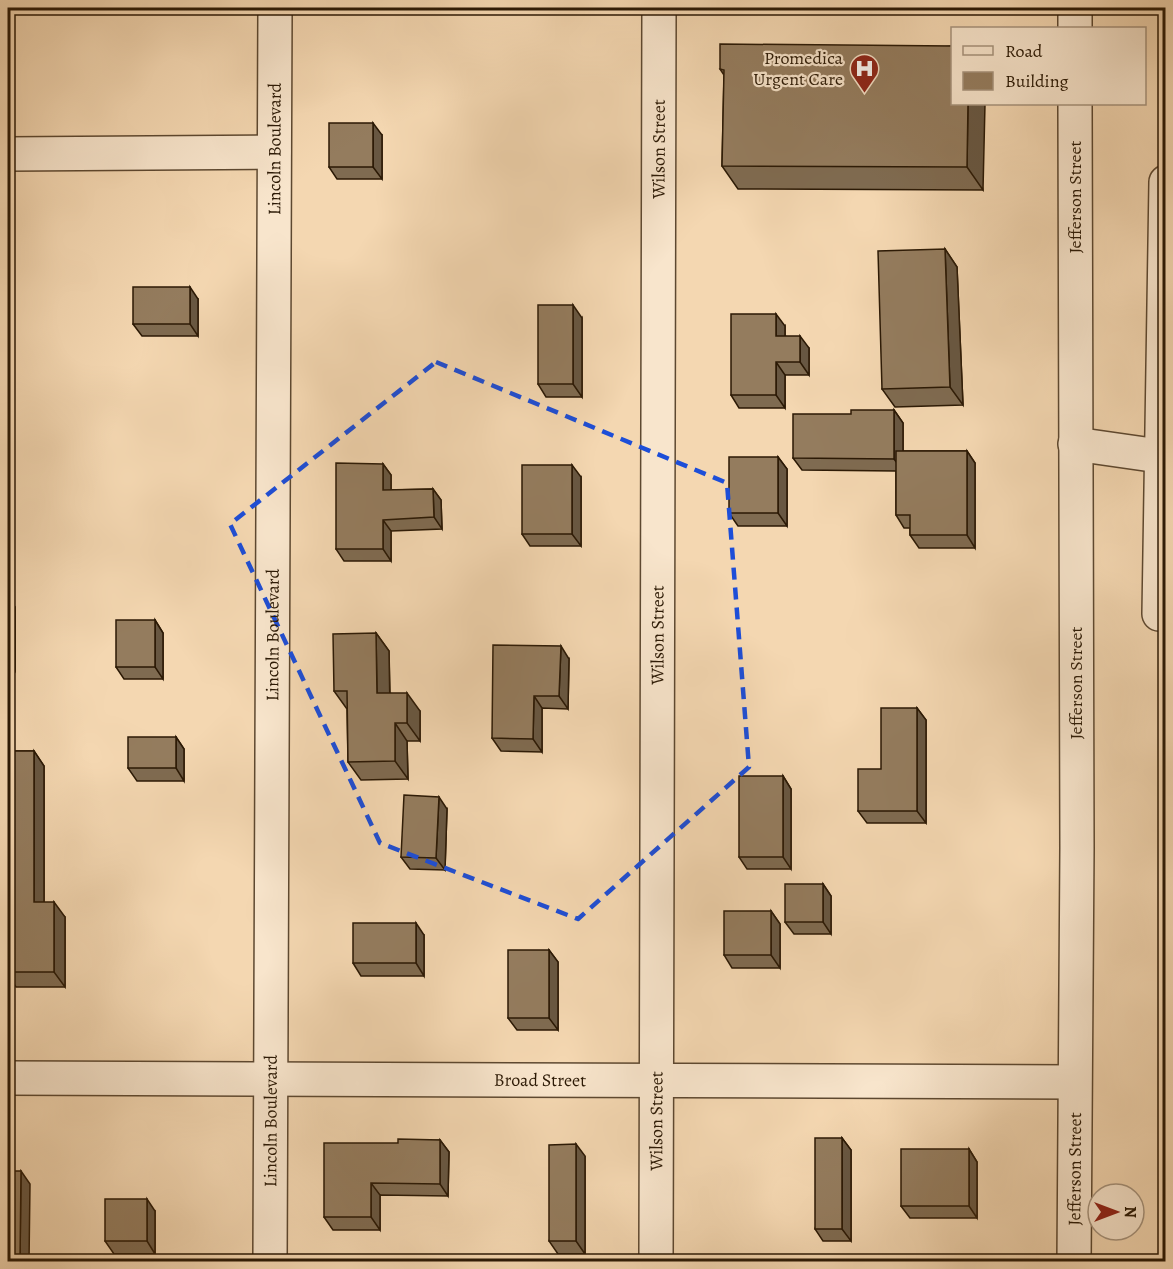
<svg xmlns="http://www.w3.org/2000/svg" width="1173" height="1269" font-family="Alegreya,serif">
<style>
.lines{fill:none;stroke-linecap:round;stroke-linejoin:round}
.minor-casing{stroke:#5d4830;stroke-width:36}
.minor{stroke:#f8e5cc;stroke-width:33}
.wall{fill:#7f6b51;stroke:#2b1905;stroke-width:1.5}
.shaded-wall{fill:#685742;stroke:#2b1905;stroke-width:1.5}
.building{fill:#947c5e;stroke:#2b1905;stroke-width:1.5}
.marked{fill:none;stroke:#1d4ed8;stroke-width:4.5;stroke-dasharray:12 8;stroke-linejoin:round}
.labels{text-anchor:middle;stroke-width:4.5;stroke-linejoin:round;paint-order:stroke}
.poi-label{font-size:18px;fill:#2b1905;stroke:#f8e5cc;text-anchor:end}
.street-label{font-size:18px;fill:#2b1905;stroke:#f8e5cc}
</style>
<rect width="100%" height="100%" fill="#f4d7b1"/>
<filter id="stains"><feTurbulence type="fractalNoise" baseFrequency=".00333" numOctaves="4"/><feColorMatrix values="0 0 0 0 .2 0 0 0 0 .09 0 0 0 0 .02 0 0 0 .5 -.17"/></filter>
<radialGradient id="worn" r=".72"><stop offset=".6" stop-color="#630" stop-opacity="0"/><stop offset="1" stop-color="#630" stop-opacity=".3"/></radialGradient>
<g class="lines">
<defs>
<g id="minor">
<polyline points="1075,8 1075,28"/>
<polyline points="8,154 274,152"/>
<polyline points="1166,182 1159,614 1166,614"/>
<polyline points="1075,444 1166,457"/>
<path id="s1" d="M8,1078L1074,1082"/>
<path id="s2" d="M270,1262L275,8"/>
<path id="s3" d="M656,1262L659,8"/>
<path id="s4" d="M1074,1262L1077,848L1075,104"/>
</g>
</defs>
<use href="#minor" class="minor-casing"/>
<use href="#minor" class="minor"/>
</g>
<g class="wall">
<polygon points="952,46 983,190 738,189 722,166 724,75 720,69"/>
<polygon points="382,135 382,179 337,179 329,167"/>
<polygon points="945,249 957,267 963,405 895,407 882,389"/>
<polygon points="198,299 198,336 142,336 133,324"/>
<polygon points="582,318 582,397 546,397 538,384"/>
<polygon points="785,326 785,336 809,348 809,375 785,375 785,408 739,408 731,395"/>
<polygon points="894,410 903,423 903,451 967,451 975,463 975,548 919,548 910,535 910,528 904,528 896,515 896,471 802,470 793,458"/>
<polygon points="778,457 787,469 787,526 738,526 729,513"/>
<polygon points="383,464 391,475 391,490 433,489 441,500 442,529 391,531 391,561 344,561 336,549"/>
<polygon points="581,477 581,546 530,546 522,534"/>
<polygon points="8,596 15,607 15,671 8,671"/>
<polygon points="155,620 163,633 163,679 124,679 116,667"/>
<polygon points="376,633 389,651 390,693 420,711 420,741 407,741 408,779 361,780 348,762 347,709 334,691"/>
<polygon points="569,659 568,709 542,708 542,752 501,751 492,738"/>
<polygon points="917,708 926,720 926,823 867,823 858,811"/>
<polygon points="176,737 184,749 184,781 137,781 128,768"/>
<polygon points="8,751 34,751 44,766 44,902 65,917 65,987 16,987 8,975"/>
<polygon points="783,776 791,789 791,869 747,869 739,857"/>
<polygon points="447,809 445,870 410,869 401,857"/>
<polygon points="823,884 831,896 831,934 794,934 785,922"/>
<polygon points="771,911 780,924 780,968 732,968 724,955"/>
<polygon points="424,935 424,976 361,976 353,963"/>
<polygon points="549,950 558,962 558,1030 517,1030 508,1018"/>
<polygon points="842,1138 851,1150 851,1241 823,1241 815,1229"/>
<polygon points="440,1140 449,1152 448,1196 380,1195 380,1230 333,1230 324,1217 398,1143"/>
<polygon points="969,1149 977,1162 977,1218 910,1218 901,1206"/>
<polygon points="585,1156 585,1254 558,1254 549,1241"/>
<polygon points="155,1211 155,1254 114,1254 105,1241"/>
</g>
<g class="shaded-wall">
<polygon points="968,104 985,104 983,190 967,167"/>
<polygon points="373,123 382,135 382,179 373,167"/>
<polygon points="945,249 957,267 963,405 950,387"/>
<polygon points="190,287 198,299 198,336 190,324"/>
<polygon points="573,305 582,318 582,397 573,384"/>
<polygon points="776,314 785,326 785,348 776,336"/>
<polygon points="800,336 809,348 809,375 800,362"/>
<polygon points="776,362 785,375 785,408 776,395"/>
<polygon points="894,410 903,423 903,471 894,459"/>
<polygon points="967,451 975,463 975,548 967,535"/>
<polygon points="778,457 787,469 787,526 778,513"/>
<polygon points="383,464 391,475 391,502 383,490"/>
<polygon points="572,465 581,477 581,546 572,534"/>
<polygon points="433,489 441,500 442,529 434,517"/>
<polygon points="383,520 391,531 391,561 383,549"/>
<polygon points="8,596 15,607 15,671 8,660"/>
<polygon points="155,620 163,633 163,679 155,667"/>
<polygon points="376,633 389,651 390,711 377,693"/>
<polygon points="561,646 569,659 568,709 559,696"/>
<polygon points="407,693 420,711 420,741 407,723"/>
<polygon points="534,696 542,708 542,752 533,739"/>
<polygon points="917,708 926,720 926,823 917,811"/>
<polygon points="395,723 407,741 408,779 395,761"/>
<polygon points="176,737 184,749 184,781 176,768"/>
<polygon points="34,751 44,766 44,917 34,902"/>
<polygon points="783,776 791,789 791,869 783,857"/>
<polygon points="439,797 447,809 445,870 436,858"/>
<polygon points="823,884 831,896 831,934 823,922"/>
<polygon points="54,902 65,917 65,987 54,972"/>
<polygon points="771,911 780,924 780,968 771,955"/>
<polygon points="416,923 424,935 424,976 416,963"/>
<polygon points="549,950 558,962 558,1030 549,1018"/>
<polygon points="842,1138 851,1150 851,1241 842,1229"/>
<polygon points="440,1140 449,1152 448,1196 440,1184"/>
<polygon points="576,1144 585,1156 585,1254 576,1241"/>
<polygon points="969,1149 977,1162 977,1218 969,1206"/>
<polygon points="8,1159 10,1163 10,1184 8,1179"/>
<polygon points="21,1171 30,1184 29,1262 20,1262"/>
<polygon points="371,1183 380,1195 380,1230 371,1217"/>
<polygon points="147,1199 155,1211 155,1254 147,1241"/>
</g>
<g class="building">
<polygon points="720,44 952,46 952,104 968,104 967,167 722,166 724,70 720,69"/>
<rect x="329" y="123" width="44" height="44"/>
<polygon points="945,249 950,387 882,389 878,251"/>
<rect x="133" y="287" width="57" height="37"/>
<rect x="538" y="305" width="35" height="79"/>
<polygon points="731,314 776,314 776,336 800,336 800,362 776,362 776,395 731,395"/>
<polygon points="851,410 894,410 894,459 793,458 793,414 851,414"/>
<polygon points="896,451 967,451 967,535 910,535 910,515 896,515"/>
<rect x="729" y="457" width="49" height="56"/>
<polygon points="336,463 383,464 383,490 433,489 434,517 383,520 383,549 336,549"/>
<rect x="522" y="465" width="50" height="69"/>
<rect x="116" y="620" width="39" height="47"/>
<polygon points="376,633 377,693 407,693 407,723 395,723 395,761 348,762 347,691 334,691 333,634"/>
<polygon points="493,645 561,646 559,696 534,696 533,739 492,738"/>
<polygon points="881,708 917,708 917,811 858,811 858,769 881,769"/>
<rect x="128" y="737" width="48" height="31"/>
<polygon points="8,751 34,751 34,902 54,902 54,972 8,972"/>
<rect x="739" y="776" width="44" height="81"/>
<polygon points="404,795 439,797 436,858 401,857"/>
<rect x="785" y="884" width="38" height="38"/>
<rect x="724" y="911" width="47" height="44"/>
<rect x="353" y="923" width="63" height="40"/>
<rect x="508" y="950" width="41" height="68"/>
<rect x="815" y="1138" width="27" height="91"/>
<polygon points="398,1139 440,1140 440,1184 371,1183 371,1217 324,1217 324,1143 398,1143"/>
<polygon points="576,1144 576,1241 549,1241 549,1145"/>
<rect x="901" y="1149" width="68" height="57"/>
<polygon points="8,1171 21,1171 20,1262 8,1262"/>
<rect x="105" y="1199" width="42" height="42"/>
</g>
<path class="marked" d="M436,362L727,483L749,767L578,919L380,843L230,524Z"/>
<defs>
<symbol id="hospital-pin" viewBox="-11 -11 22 30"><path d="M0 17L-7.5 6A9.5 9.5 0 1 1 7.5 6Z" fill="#8f2418" stroke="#f8e5cc"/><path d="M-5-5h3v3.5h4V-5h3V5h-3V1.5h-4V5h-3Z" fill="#fff"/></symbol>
</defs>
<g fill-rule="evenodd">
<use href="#hospital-pin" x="848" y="52" width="33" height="45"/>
</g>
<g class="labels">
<g class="poi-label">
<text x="843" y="64">Promedica<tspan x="843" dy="21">Urgent Care</tspan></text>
</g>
<g class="street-label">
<text dy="6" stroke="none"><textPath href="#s3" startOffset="1113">Wilson Street</textPath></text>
<text dy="6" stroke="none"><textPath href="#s2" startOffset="1113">Lincoln Boulevard</textPath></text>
<text transform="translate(1075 197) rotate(-90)" y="6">Jefferson Street</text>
<text dy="6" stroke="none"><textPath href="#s3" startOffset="627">Wilson Street</textPath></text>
<text dy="6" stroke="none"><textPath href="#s2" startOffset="627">Lincoln Boulevard</textPath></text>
<text transform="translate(1076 683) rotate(-90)" y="6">Jefferson Street</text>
<text dy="6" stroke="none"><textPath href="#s1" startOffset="532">Broad Street</textPath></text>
<text dy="6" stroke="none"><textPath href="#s2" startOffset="141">Lincoln Boulevard</textPath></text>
<text dy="6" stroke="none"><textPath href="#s3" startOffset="141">Wilson Street</textPath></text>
<text dy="6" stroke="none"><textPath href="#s4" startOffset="93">Jefferson Street</textPath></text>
</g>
</g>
<rect width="1173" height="1269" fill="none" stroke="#f4d7b1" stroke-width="30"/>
<rect x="9" y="9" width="1155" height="1251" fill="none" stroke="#2b1905" stroke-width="3"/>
<rect x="15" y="15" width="1143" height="1239" fill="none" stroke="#2b1905" stroke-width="1.5"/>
<rect x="951" y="27" width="195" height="78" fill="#f8e5cc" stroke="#a6937c" stroke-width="1.5"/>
<rect x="963" y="46" width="30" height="9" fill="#f8e5cc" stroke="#a6937c" stroke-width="1.5"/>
<text x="1005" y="57" font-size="18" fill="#2b1905">Road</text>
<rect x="963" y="72" width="30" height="18" fill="#947c5e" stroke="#a6937c" stroke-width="1.5"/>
<text x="1005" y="87" font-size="18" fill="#2b1905">Building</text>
<g transform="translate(1116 1212) rotate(90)"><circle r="28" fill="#f8e5cc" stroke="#a6937c" stroke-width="1.5"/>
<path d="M0-4.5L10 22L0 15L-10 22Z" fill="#8f2418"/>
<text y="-9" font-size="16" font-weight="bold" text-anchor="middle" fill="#2b1905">N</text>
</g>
<rect width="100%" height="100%" filter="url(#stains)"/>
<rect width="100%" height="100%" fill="url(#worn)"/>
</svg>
